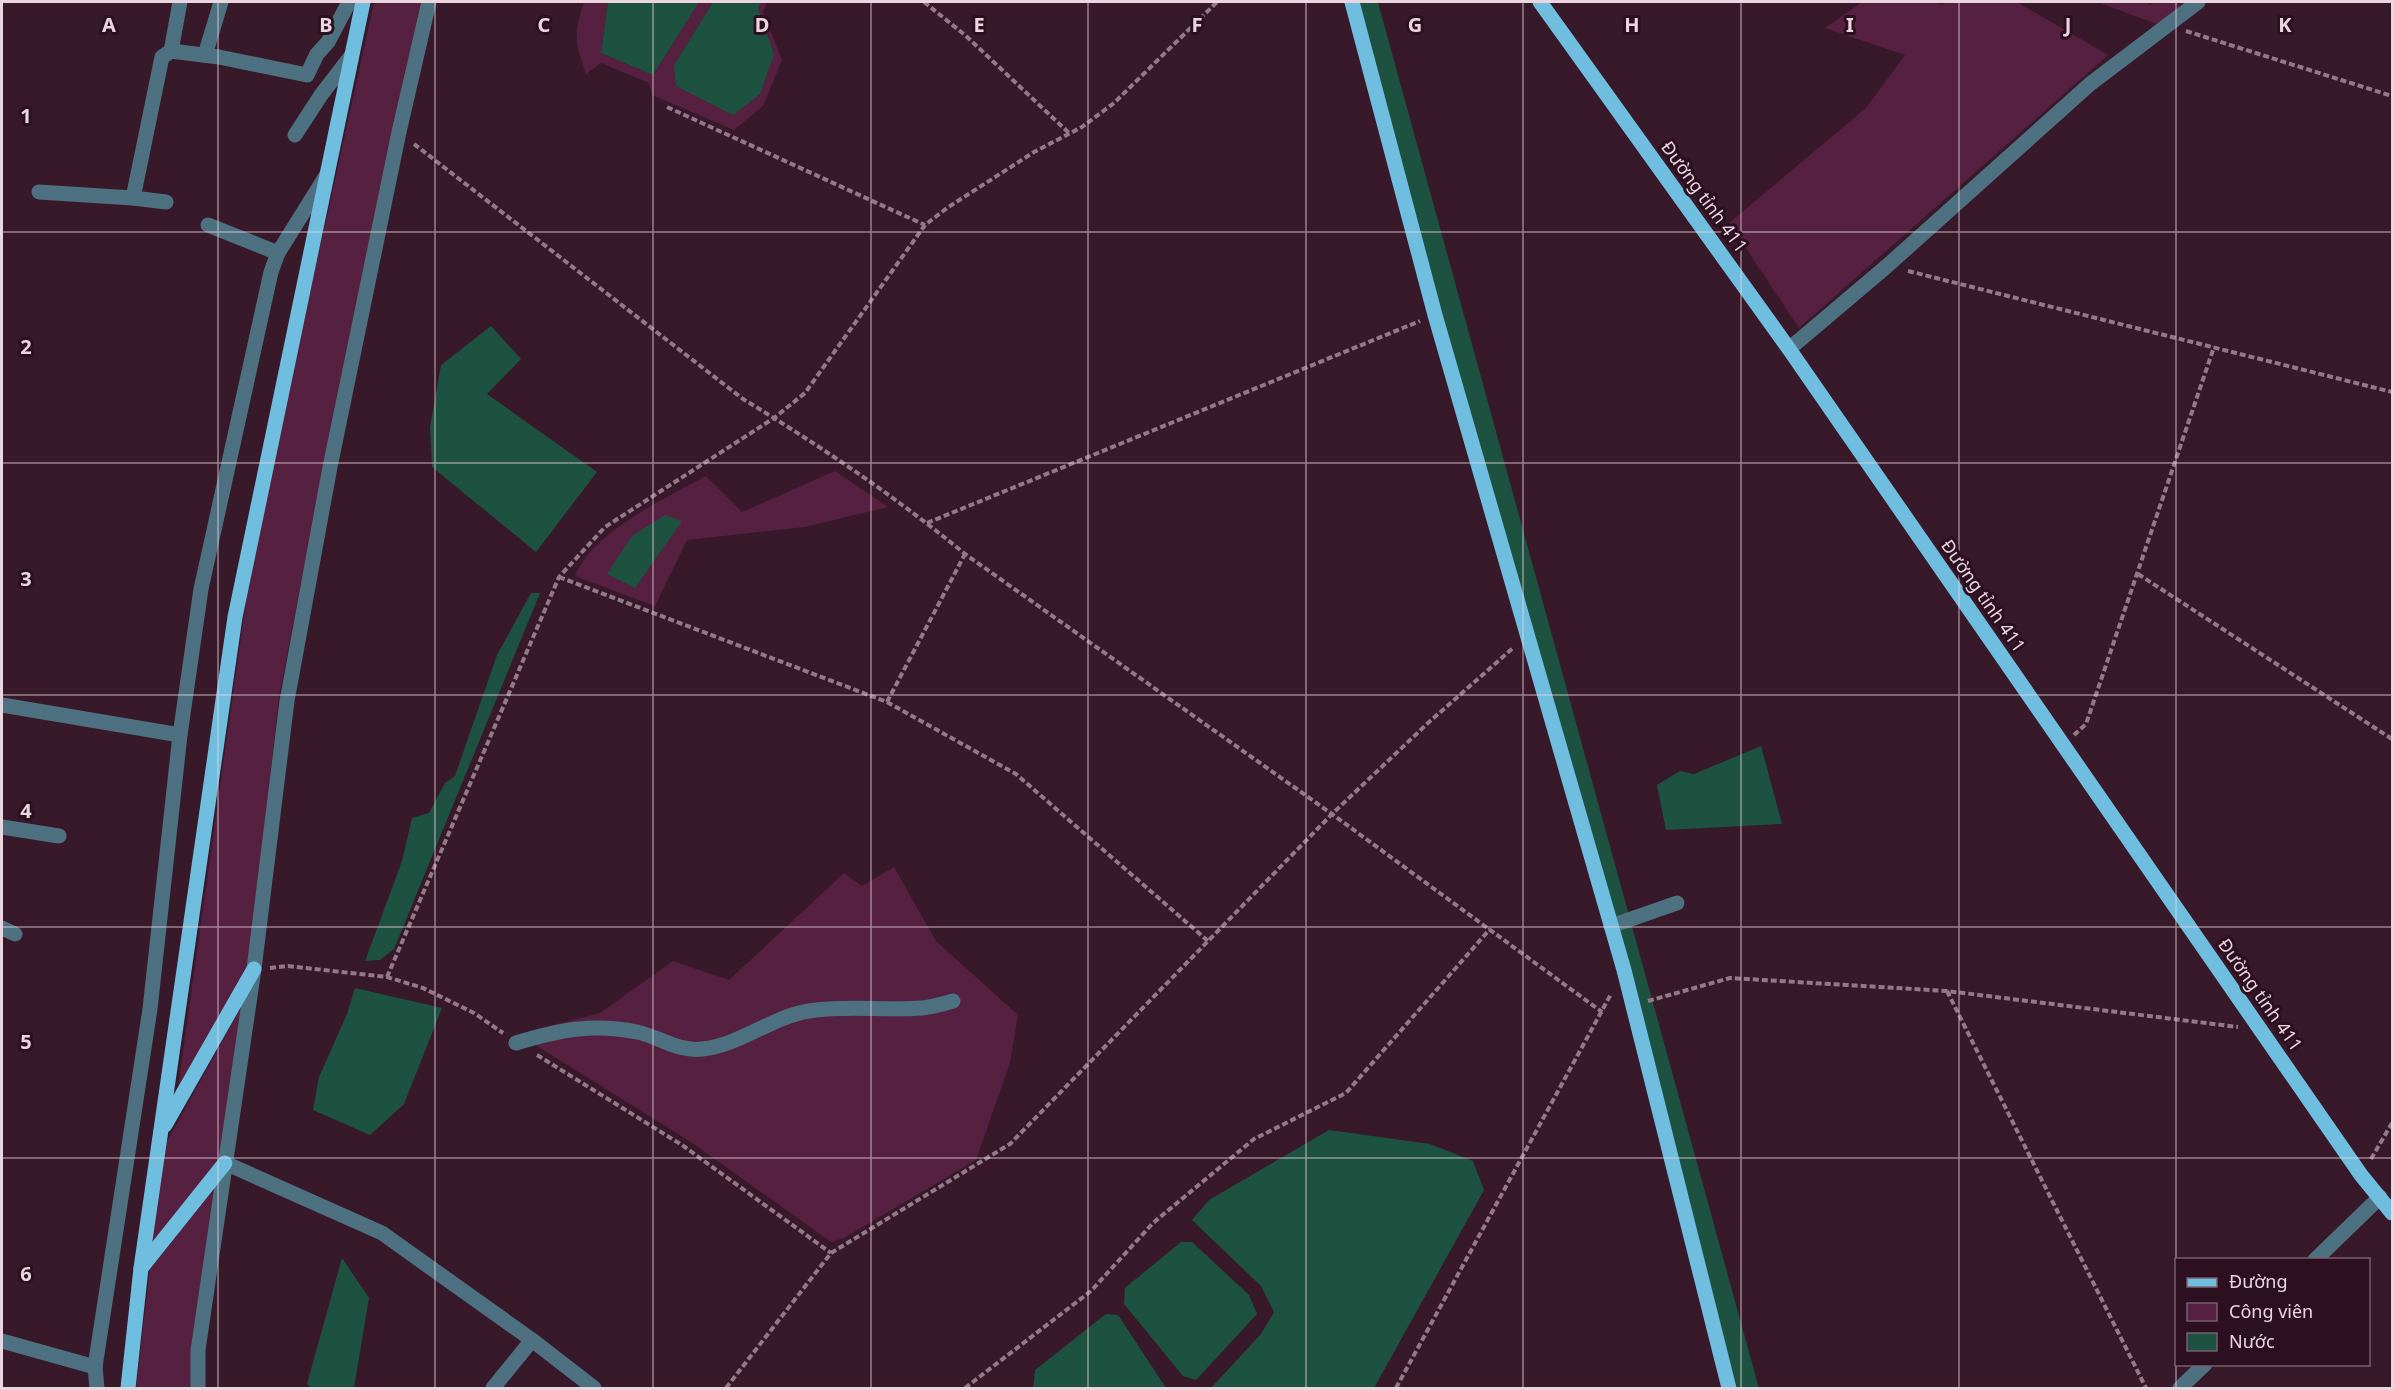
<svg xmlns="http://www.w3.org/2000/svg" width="2394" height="1390" font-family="'Noto Sans',sans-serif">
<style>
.green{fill:#562040}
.water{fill:#1e5240}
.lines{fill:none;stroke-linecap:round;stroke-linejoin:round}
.canal{stroke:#1e5240;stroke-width:21}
.path{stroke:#947a88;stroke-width:4;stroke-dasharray:6 3;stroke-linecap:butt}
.minor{stroke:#4d7181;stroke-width:15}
.major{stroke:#6fbedf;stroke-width:15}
.grid{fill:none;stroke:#ebd6e0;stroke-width:1.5;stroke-opacity:0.55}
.labels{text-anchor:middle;stroke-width:6;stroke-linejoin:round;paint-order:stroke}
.street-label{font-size:18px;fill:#ebd6e0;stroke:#2c1020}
.grid-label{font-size:20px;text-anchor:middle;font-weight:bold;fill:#ebd6e0;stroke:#2c1020;stroke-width:6;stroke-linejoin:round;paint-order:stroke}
</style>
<rect width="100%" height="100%" fill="#37192a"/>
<g class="green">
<polygon points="374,2 426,2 300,588 279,697 249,963 178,1087 252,558"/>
<path d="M584,2H608L601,53L653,75L699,2H713L674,65L774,54L758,8L761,2H767L763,11L782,60L763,106L734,130L652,95L649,83L601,63L586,74C575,41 573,35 584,2Z"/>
<polygon points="1862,2 1933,2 1942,5 1944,2 2017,2 2108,55 1799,328 1729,223 1866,108 1905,55 1825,28"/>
<polygon points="2097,2 2146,2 2150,5 2153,2 2176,2 2180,5 2177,11 2157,24"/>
<path d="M835,471L888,507L805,527L687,540L655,606L575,576C592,532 666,498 706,476L742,512Z"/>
<polygon points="894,867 936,941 1018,1015 1010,1063 976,1160 844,1238 831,1242 691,1142 521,1036 537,1029 600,1013 673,961 729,980 844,873 862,886"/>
<polygon points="243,1004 221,1161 154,1245 149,1243 165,1145"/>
<polygon points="217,1179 191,1345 191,1388 136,1388 150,1266"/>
</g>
<g class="water">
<polygon points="608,2 699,2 653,75 601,53"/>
<polygon points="713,2 761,2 758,8 774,54 760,94 733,115 676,86 674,65"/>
<polygon points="491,326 521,359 487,394 597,472 536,552 432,467 430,427 441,365"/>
<polygon points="665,515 682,521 635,588 607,574 632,536"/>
<polygon points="531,593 540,593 394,949 380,960 365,961 402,861 412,818 429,813 445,783 455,776 497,655"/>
<polygon points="1761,746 1782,824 1666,830 1657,785 1680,771 1694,774"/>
<polygon points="355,988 442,1008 404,1104 370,1135 313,1110 319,1077 347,1014"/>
<polygon points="1329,1130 1430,1144 1473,1161 1484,1190 1374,1388 1211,1388 1261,1334 1274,1312 1261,1286 1192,1220 1209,1200"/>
<polygon points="1181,1242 1192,1242 1249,1295 1257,1314 1196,1380 1183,1376 1124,1304 1125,1288"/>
<polygon points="342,1258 369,1298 354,1388 311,1388 307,1384"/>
<polygon points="1106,1314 1118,1315 1166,1388 1033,1388 1035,1370"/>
</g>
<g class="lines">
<polyline class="canal" points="1367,2 1748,1388"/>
<g class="path">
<polyline points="924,2 965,35 1069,133"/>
<polyline points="2186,31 2392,96"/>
<polyline points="667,107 925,225"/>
<path d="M414,144L743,399C819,445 896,497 965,554L1332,814L1602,1012"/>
<polyline points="1908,271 2392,392"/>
<polyline points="927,523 1420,321"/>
<polyline points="2138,574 2392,739"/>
<polyline points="559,577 887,702 1016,774 1208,941"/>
<polyline points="887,702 965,554"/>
<polyline points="2074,735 2086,724 2214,347"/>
<polyline points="270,968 288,966 387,977 423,988 474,1013 503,1033"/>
<polyline points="387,977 559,577 605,527 774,418 805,393 925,225 947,208 1034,152 1082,127 1114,103 1217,2"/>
<polyline points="1947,991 2146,1388"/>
<polyline points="1648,1001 1730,978 1947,991 2238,1027"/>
<polyline points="537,1055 682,1145 831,1253"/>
<polyline points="2371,1159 2392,1123"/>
<polyline points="726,1388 831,1253 1010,1144 1332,814 1428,723 1513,648"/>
<polyline points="965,1388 1091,1291 1153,1223 1254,1139 1346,1093 1490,929"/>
<polyline points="1396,1388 1611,994"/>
</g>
<g class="minor">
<polyline points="171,51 180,2"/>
<polyline points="205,55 221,2"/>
<polyline points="295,135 321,95 351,56"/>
<polyline points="39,192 133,198 166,202"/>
<polyline points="133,198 162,57 171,51 219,57 307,75 317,54 328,42 349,2"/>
<polyline points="208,225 278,253"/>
<polyline points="1789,349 1887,266 2090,84 2198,2"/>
<polyline points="2,705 180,735"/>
<polyline points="2,827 59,836"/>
<polyline points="1611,926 1677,903"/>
<polyline points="2,928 15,934"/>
<path d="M516,1043C559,1030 592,1023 637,1032C660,1037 678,1052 702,1049C741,1045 771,1017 809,1011C846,1005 884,1011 922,1008C932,1007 943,1004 953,1001"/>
<polyline points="225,1163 382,1233 532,1340 594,1388"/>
<polyline points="2315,1260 2380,1197"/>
<polyline points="2,1341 95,1367 97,1388"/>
<polyline points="95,1367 150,1009 180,735 201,589 271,272 278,253 326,176"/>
<polyline points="198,1388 198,1350 254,969 287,701 330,467 399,132 429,2"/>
<polyline points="493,1388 532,1340"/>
<polyline points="2180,1388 2205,1364"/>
</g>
<g class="major">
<polyline points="1352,2 1435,315 1624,970 1729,1388"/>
<polyline points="1540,2 1789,349 2361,1175 2392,1213"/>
<polyline points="165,1125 254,969"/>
<polyline points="141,1268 225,1163"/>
<polyline points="128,1388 141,1268 235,617 363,2"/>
</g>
</g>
<path class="grid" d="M218,2V1388M435,2V1388M653,2V1388M871,2V1388M1088,2V1388M1306,2V1388M1523,2V1388M1741,2V1388M1959,2V1388M2176,2V1388M2,232H2392M2,463H2392M2,695H2392M2,927H2392M2,1158H2392"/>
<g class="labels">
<g class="street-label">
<text transform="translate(1704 197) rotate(54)" y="6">Đường tỉnh 411</text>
<text transform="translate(1983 596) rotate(55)" y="6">Đường tỉnh 411</text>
<text transform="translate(2260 995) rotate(55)" y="6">Đường tỉnh 411</text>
</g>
</g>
<g class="grid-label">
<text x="109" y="32">A</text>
<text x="326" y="32">B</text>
<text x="544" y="32">C</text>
<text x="762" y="32">D</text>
<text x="979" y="32">E</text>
<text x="1197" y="32">F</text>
<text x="1415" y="32">G</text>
<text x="1632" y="32">H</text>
<text x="1850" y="32">I</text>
<text x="2068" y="32">J</text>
<text x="2285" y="32">K</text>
<text x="26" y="123">1</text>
<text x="26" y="354">2</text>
<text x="26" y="586">3</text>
<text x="26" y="818">4</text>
<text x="26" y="1049">5</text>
<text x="26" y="1281">6</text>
</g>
<rect width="2394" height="1390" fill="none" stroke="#ebd6e0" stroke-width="6"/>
<rect x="2175" y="1258" width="195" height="108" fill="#2c1020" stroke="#785f6d" stroke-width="1.5"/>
<rect x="2187" y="1278" width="30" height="9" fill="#6fbedf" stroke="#785f6d" stroke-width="1.5"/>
<text x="2229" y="1288" font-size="18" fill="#ebd6e0">Đường</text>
<rect x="2187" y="1303" width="30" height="18" fill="#562040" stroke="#785f6d" stroke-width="1.5"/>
<text x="2229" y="1318" font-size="18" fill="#ebd6e0">Công viên</text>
<rect x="2187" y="1333" width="30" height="18" fill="#1e5240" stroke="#785f6d" stroke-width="1.5"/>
<text x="2229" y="1348" font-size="18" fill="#ebd6e0">Nước</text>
</svg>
